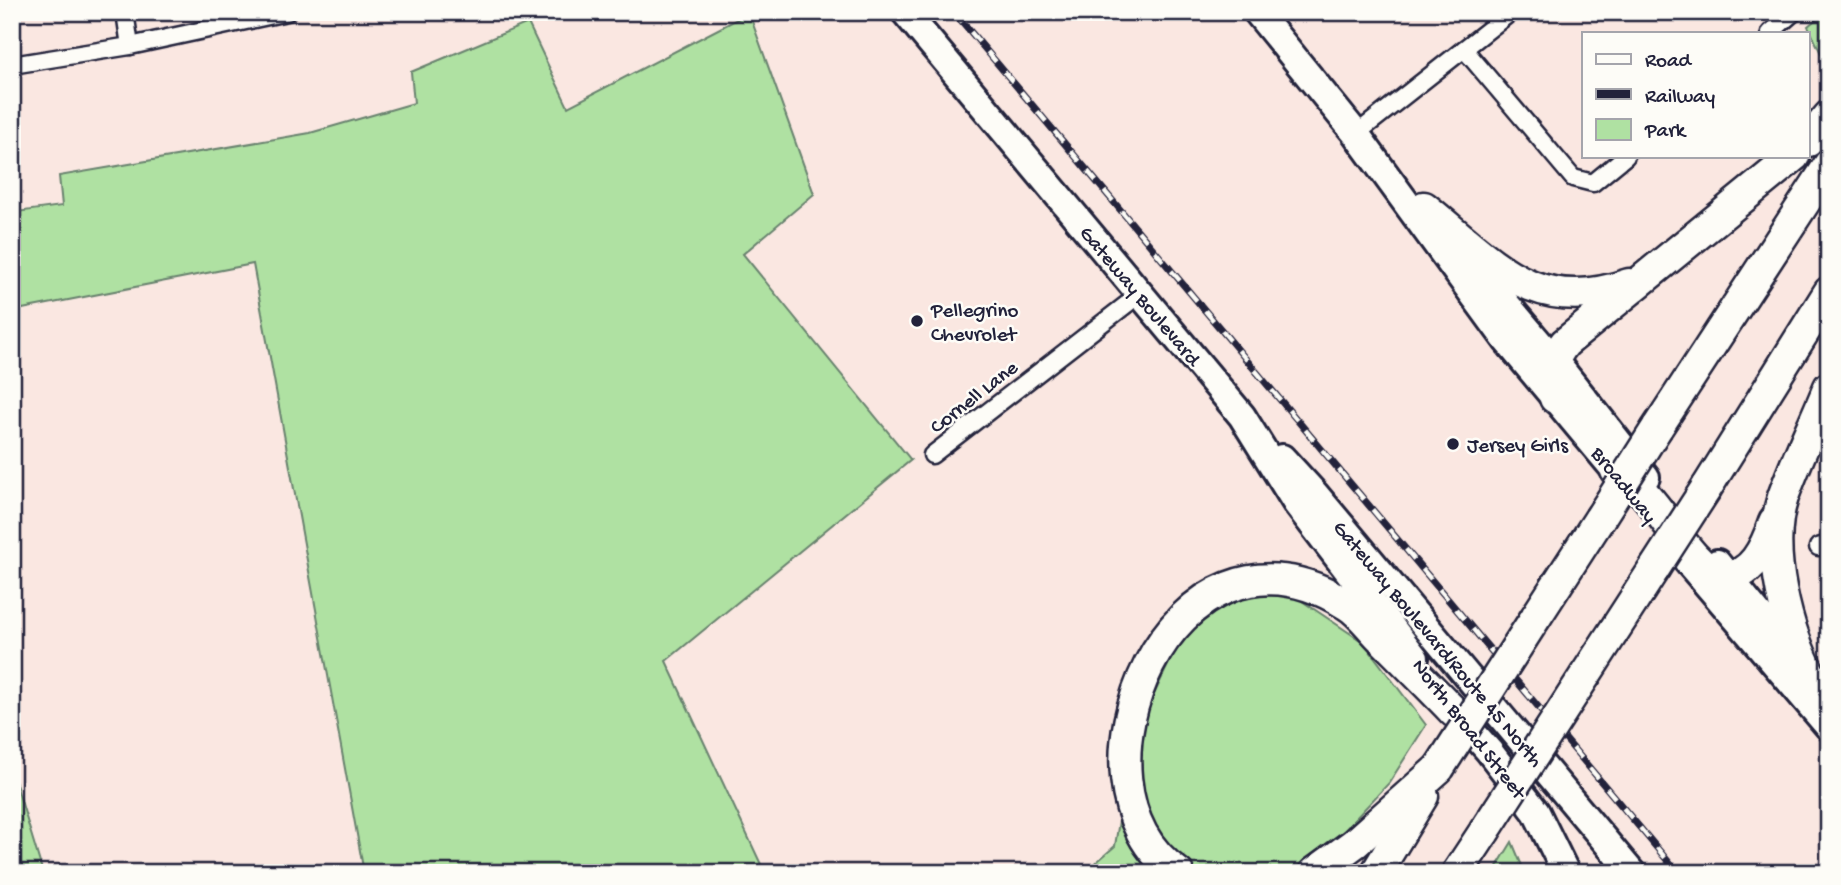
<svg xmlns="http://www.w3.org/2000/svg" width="1841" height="885" font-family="'Gochi Hand',sans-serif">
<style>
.green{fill:#afe1a2;stroke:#68826e;stroke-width:2}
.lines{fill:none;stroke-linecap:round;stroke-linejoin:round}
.minor-casing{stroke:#22223b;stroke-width:21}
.primary-casing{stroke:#22223b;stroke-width:32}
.motorway-casing{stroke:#22223b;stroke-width:35}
.minor{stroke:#fdfcf7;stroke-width:16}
.primary{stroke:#fdfcf7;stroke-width:26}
.motorway{stroke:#fdfcf7;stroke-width:30}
.rail-casing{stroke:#22223b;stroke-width:7}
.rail{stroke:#fdfcf7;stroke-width:4.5;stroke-dasharray:13;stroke-linecap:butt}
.motorway-bridge-casing{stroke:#22223b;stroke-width:35;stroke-linecap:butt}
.motorway-bridge{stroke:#fdfcf7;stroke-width:30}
.poi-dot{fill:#22223b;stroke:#fdfcf7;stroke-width:2.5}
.labels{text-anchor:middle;stroke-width:5;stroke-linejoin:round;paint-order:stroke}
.street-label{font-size:21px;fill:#22223b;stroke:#fdfcf7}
.poi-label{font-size:21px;fill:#22223b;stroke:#fdfcf7;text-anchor:start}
</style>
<rect width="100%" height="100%" fill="#fae7e1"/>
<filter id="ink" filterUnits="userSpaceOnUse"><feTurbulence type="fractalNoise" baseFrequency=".0143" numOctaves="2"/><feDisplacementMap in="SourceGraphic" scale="14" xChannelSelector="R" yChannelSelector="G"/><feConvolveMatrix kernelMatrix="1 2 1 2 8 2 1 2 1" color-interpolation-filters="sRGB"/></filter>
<g filter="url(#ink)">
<g class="green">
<polygon points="1825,12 1829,12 1829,70 1808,26"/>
<polygon points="749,13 814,194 743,254 911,460 666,661 765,873 364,873 253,264 12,311 12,187 17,212 62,206 59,176 310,133 414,103 411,72 528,23 568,107"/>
<polygon points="1284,589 1363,642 1426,725 1389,783 1304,873 1084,873 1115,846 1132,740 1194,611"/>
<polygon points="12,771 43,873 12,873"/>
<polygon points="1512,842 1525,873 1493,873"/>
</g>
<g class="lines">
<defs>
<g id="minor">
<polyline points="125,12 130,46"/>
<polyline points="1770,33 1794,12"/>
<polyline points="1464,49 1573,178 1593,183 1626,156"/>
<polyline points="12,65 130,46 287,12"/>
<polyline points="1356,134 1511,12"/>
<polyline points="932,455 1140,294"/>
<polyline points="1818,547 1829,544"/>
</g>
<g id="primary">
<polyline points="905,12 1242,416 1296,503 1415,658"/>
<polyline points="1257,12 1356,134 1507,341 1629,487"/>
<polyline points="1462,252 1553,359 1646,477"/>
<polyline points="1282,458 1315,494 1632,873"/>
<polyline points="1687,561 1829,727"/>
<polyline points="1717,563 1801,666"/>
<polyline points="1454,711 1489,751 1536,812 1566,873"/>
</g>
<g id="motorway">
<polyline points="1808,141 1829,116"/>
<path d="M1424,207C1494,263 1533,317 1629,284"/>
<path d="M1555,398C1549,376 1550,361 1565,343L1794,156"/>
<polyline points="1657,428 1829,165"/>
<path d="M1616,471C1659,493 1681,560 1721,577C1752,579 1766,546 1774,522"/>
<polyline points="1707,487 1829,292"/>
<polyline points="1536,617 1600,518"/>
<polyline points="1586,674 1654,569"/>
<path d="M1813,680C1787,633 1765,550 1783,497C1796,460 1814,424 1829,387"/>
<path d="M1178,873C1051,787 1172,493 1346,604C1359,611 1369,626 1380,637C1405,662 1430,687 1454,712"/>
<polyline points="1314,873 1355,843 1439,768"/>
<polyline points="1376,873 1423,796"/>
<polyline points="1457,873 1484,832"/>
</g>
</defs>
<use href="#minor" class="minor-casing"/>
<use href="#primary" class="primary-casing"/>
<use href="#motorway" class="motorway-casing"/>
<use href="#minor" class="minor"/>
<use href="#primary" class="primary"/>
<use href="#motorway" class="motorway"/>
<defs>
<polyline id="rail" points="954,12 1678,873"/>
</defs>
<use href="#rail" class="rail-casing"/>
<use href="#rail" class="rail"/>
<defs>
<g id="motorway-bridge">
<polyline points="1600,518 1657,428"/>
<polyline points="1654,569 1707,487"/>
<polyline points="1439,768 1536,617"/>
<polyline points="1484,832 1586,674"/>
</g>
</defs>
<use href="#motorway-bridge" class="motorway-bridge-casing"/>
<use href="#motorway-bridge" class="motorway-bridge"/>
</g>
</g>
<g class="poi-dot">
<circle cx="917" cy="321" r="7"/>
<circle cx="1453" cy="444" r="7"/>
</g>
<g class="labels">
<g class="street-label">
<text transform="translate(1141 295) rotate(50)" y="7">Gateway Boulevard</text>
<text transform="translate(973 396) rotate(-38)" y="7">Cornell Lane</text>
<text transform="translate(1625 484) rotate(51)" y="7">Broadway</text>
<text transform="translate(1439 643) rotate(50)" y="7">Gateway Boulevard/Route 45 North</text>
<text transform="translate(1470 728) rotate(52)" y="7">North Broad Street</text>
</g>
<g class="poi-label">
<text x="931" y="316">Pellegrino<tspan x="931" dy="24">Chevrolet</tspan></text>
<text x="1467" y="451">Jersey Girls</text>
</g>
</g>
<rect width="1841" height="885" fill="none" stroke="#fdfcf7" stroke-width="42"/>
<rect x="21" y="21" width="1799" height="843" fill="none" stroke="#22223b" stroke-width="2.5" filter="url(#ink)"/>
<rect x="1582" y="32" width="228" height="126" fill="#fdfcf7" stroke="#a5a5ac" stroke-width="2"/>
<rect x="1596" y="54" width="35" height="10" fill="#fdfcf7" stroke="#a5a5ac" stroke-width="2"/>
<text x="1645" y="66" font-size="21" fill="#22223b">Road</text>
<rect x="1596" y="89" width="35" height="10" fill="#22223b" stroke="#a5a5ac" stroke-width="2"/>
<text x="1645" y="102" font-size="21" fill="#22223b">Railway</text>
<rect x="1596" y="119" width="35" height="21" fill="#afe1a2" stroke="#a5a5ac" stroke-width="2"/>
<text x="1645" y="136" font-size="21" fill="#22223b">Park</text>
</svg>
